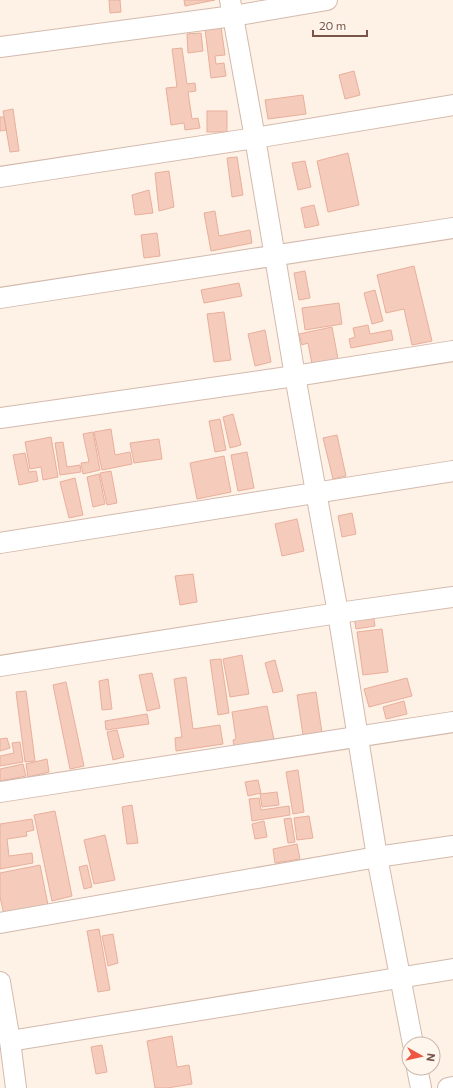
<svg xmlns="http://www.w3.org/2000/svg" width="453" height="1088" font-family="Commissioner,sans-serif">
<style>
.building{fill:#f5cbbb;stroke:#e9af9b}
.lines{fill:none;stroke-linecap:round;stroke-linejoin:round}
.minor-casing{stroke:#d3baad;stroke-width:22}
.minor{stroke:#fff;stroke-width:20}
</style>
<rect width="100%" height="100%" fill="#fef1e6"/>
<g class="building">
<polygon points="109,0 120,0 121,12 110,13"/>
<polygon points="184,0 215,0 185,6"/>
<polygon points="221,27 225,55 215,56 216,64 224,63 226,76 211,78 205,29"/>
<polygon points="201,33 203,51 188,53 187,34"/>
<polygon points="182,48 187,84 195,83 196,91 188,92 192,119 198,118 200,128 185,130 184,123 171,125 166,88 177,87 172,49"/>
<polygon points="354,71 360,95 345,99 339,75"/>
<polygon points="303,95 306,114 268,119 265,100"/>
<polygon points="13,109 19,151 10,152 3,111"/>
<rect x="207" y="111" width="20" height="21"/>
<polygon points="0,117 4,117 6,130 0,131"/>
<polygon points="348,153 359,205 328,212 317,161"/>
<polygon points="237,157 243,195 232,197 227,158"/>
<polygon points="305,161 311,187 298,190 292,163"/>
<polygon points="169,171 174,207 159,211 155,173"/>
<polygon points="149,190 153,213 135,215 132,195"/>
<polygon points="314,205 319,225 305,228 301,208"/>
<polygon points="215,211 219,236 250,230 252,243 211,251 204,213"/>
<polygon points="157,233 160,256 144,258 141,235"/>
<polygon points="414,266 432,341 412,345 404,309 386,313 377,275"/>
<polygon points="305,271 310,298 299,300 294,273"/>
<polygon points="239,283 242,296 204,303 201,290"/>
<polygon points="375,290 383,321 372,324 364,293"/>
<polygon points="339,303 342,324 305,330 302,308"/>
<polygon points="224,312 231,360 214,362 207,314"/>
<polygon points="368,325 370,334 391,330 393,340 351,348 349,339 355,337 353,328"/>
<polygon points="332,327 338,359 312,364 308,343 302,345 299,334"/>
<polygon points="265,330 271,362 255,366 248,334"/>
<polygon points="233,414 241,445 230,448 223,417"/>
<polygon points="220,419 226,450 215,452 209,421"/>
<polygon points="111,429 115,455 130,452 132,464 102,470 94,432"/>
<polygon points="93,432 100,470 83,474 81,463 89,462 83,434"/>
<polygon points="337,435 346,476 333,479 323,438"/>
<polygon points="51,437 58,477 43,480 41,467 30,469 25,442"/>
<polygon points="159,439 162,459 134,463 130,443"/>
<polygon points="63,442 67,467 80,465 81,472 60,475 55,443"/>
<polygon points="247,452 254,488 238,491 231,455"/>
<polygon points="25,453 29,472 36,471 38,481 19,485 13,455"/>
<polygon points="224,456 231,492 197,499 190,463"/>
<polygon points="111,471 117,503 107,505 100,473"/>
<polygon points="99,474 105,504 93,507 87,477"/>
<polygon points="75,478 83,515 69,518 60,482"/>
<polygon points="352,513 356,534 342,537 338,516"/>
<polygon points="297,519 304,551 282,556 275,524"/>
<polygon points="193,574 197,602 180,605 175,576"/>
<polygon points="373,613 375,626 356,629 354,616"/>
<polygon points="382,629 388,672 363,675 357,632"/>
<polygon points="242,655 249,694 230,697 223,659"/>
<polygon points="221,659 229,713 218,715 210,660"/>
<polygon points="275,660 283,691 273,693 265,663"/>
<polygon points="152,673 160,708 147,711 139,675"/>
<polygon points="186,677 193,729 220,725 223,744 176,751 175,738 182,737 174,679"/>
<polygon points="407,678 412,696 369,707 364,689"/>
<polygon points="108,679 112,709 102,710 99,681"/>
<polygon points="66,682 84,766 70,769 53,685"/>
<polygon points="26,691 35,761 25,762 16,692"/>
<polygon points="316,692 322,733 303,735 297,695"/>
<polygon points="404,701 407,714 386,719 383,707"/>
<polygon points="267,706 274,740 234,746 233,740 236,739 232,712"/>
<polygon points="147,714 149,724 106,730 105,721"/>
<polygon points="117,730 124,757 113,760 107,732"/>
<polygon points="7,738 10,748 0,751 0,739"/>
<polygon points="20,742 23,762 0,766 0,756 14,753 12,743"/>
<polygon points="47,759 49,772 28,777 26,764"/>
<polygon points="23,764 26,776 0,781 0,769"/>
<polygon points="298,770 304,812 293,814 286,772"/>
<polygon points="258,780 261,793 248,796 245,782"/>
<polygon points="277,792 279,805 262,807 260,794"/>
<polygon points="259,798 261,810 289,806 290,815 252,821 249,799"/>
<polygon points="132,805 138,843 127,844 122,807"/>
<polygon points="55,811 72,896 52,901 34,815"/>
<polygon points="309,816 313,838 297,840 294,818"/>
<polygon points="291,818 295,842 288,843 284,819"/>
<polygon points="32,819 34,830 26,832 27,836 7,839 9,856 32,853 33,863 0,869 0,824"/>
<polygon points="264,821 267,837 255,839 252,824"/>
<polygon points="105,835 115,880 94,884 84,840"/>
<polygon points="297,844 300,859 275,863 273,849"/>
<polygon points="40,865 48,905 4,915 0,897 0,873"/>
<polygon points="87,865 92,887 84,889 79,867"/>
<polygon points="99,929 110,990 98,992 87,931"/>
<polygon points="113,934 118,963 108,966 102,936"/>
<polygon points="172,1036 177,1067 189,1065 192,1084 167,1088 155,1088 147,1041"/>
<polygon points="102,1045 107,1072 96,1074 91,1047"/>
</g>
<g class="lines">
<defs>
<g id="minor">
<polyline points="230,0 255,138 295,376 338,613 377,857 413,1044"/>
<polyline points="0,47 233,16 327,0"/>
<polyline points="0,177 255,138 453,105"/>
<polyline points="0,298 453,228"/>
<polyline points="0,418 295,376 453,351"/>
<polyline points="0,543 453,471"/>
<polyline points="0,666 338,613 453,597"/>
<polyline points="0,792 453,722"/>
<polyline points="0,923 377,857 453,846"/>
<polyline points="0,982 10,1041 16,1088"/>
<polyline points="10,1041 453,969"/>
<polyline points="417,1068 421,1088"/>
<polyline points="448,1088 453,1087"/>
</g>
</defs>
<use href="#minor" class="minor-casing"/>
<use href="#minor" class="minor"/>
</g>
<g transform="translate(421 1056) rotate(98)"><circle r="19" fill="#fff6ed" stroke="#c9b5ab"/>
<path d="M0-3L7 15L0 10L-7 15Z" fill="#ef5543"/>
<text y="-6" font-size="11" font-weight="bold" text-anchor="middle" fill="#795448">N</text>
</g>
<path d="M313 30v6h54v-6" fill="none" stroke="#795448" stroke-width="2"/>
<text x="319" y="30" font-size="12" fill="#795448" stroke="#fff6ed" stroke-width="3" paint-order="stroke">20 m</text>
</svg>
